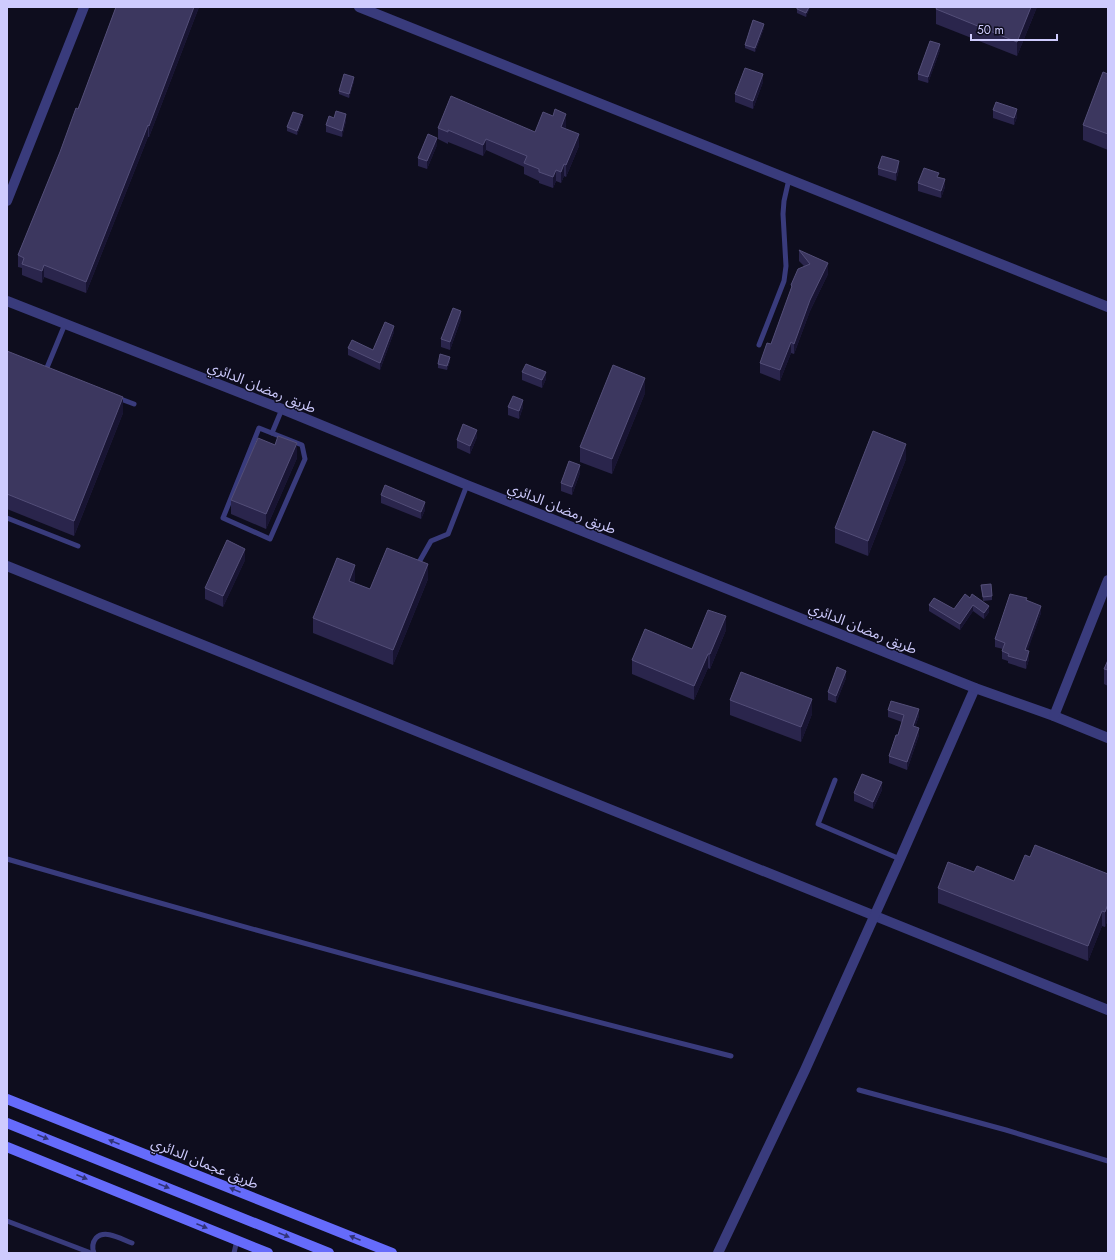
<svg xmlns="http://www.w3.org/2000/svg" width="1115" height="1260" font-family="Jost,'Noto Sans Arabic',sans-serif">
<style>
.lines{fill:none;stroke-linecap:round;stroke-linejoin:round}
.service{stroke:#393b7c;stroke-width:5}
.minor{stroke:#393b7c;stroke-width:10}
.tertiary{stroke:#393b7c;stroke-width:10}
.secondary{stroke:#656bfb;stroke-width:10}
.wall{fill:#2a254c}
.shaded-wall{fill:#181432}
.building{fill:#3c375f;stroke:#534e78}
.oneway{fill:#313376}
.labels{text-anchor:middle;stroke-width:3;stroke-linejoin:round;paint-order:stroke}
.street-label{font-size:14px;fill:#cecbfe;stroke:#0e0d1e}
</style>
<rect width="100%" height="100%" fill="#0e0d1e"/>
<g class="lines">
<g class="service">
<polyline points="759,345 784,281 786,266 783,214 784,201 789,179"/>
<polyline points="46,370 65,324"/>
<polyline points="118,398 134,404"/>
<polygon points="259,428 302,445 305,459 270,539 223,518"/>
<polyline points="272,433 282,409"/>
<polyline points="7,518 78,546"/>
<polyline points="418,564 431,541 448,534 467,485"/>
<polyline points="835,780 818,824 900,859"/>
<path d="M7,859C247,929 489,995 731,1056"/>
<polyline points="859,1090 1006,1130 1108,1161"/>
<polyline points="7,1221 91,1253"/>
<path d="M94,1253C92,1248 92,1243 96,1238C105,1229 121,1239 132,1243"/>
<polyline points="234,1253 237,1240"/>
</g>
<g class="minor">
<polyline points="359,7 1108,307"/>
<polyline points="7,201 84,7"/>
<polyline points="7,566 1108,1010"/>
<polyline points="718,1253 805,1070 900,859 975,688"/>
</g>
<g class="tertiary">
<polyline points="7,301 282,409 467,485 975,688 1054,716 1108,738"/>
<polyline points="1054,716 1108,580"/>
</g>
<g class="secondary">
<polyline points="7,1099 392,1253"/>
<polyline points="7,1123 329,1253"/>
<polyline points="7,1147 268,1253"/>
</g>
</g>
<g class="wall">
<polygon points="116,7 199,7 149,137 148,137 86,293 44,277 42,283 22,275 22,268 18,267 18,255 78,109"/>
<polygon points="797,7 810,7 806,17 797,13"/>
<polygon points="937,7 1037,7 1017,56 936,24 936,9"/>
<polygon points="764,28 755,52 745,48 745,45"/>
<polygon points="940,50 928,83 918,80 918,74"/>
<polygon points="1108,74 1108,150 1083,140 1083,125"/>
<polygon points="354,81 349,98 339,94 339,91"/>
<polygon points="763,82 753,109 735,102 735,94"/>
<polygon points="993,110 1017,117 1014,125 993,118"/>
<polygon points="303,119 297,135 287,131 287,127"/>
<polygon points="346,121 342,137 326,132 326,125"/>
<polygon points="566,125 565,129 579,146 566,177 564,176 561,183 556,181 553,188 539,183 539,181 524,174 524,167 486,150 483,156 448,142 448,144 438,139 438,128 535,132"/>
<polygon points="437,145 427,169 418,166 418,158"/>
<polygon points="878,168 899,169 896,181 878,175"/>
<polygon points="939,177 945,187 941,198 918,191 918,183"/>
<polygon points="799,250 828,274 810,311 794,354 791,353 780,381 760,373 760,363 771,344 791,291 791,285 804,266 799,261"/>
<polygon points="461,319 450,350 441,347 441,339"/>
<polygon points="394,332 380,370 348,355 348,348 373,350"/>
<polygon points="7,351 123,413 74,536 7,509"/>
<polygon points="450,361 447,370 438,368 438,364"/>
<polygon points="522,372 546,379 542,388 522,380"/>
<polygon points="645,393 612,474 580,462 580,447"/>
<polygon points="508,407 523,407 519,419 508,415"/>
<polygon points="477,437 470,454 457,448 457,440"/>
<polygon points="275,445 297,458 266,529 231,514 231,500"/>
<polygon points="906,459 868,556 835,543 835,528"/>
<polygon points="580,473 572,495 561,491 561,483"/>
<polygon points="381,495 425,510 421,519 381,503"/>
<polygon points="245,560 223,607 205,599 205,588"/>
<polygon points="428,579 393,665 313,633 313,618 355,580 354,583 370,589"/>
<polygon points="981,585 992,596 992,600 983,601"/>
<polygon points="965,594 989,612 984,619 973,611 960,630 929,611 929,605 954,609"/>
<polygon points="1027,600 1041,613 1027,651 1029,659 1026,669 1008,663 1008,661 1002,659 1002,651 1003,649 995,647 995,639"/>
<polygon points="726,630 710,669 708,668 694,700 632,674 632,660 692,649"/>
<polygon points="1108,660 1108,686 1104,684 1104,669"/>
<polygon points="846,678 836,703 828,700 828,692"/>
<polygon points="730,700 812,714 801,742 730,715"/>
<polygon points="888,710 919,716 915,727 919,735 907,770 889,763 889,756 898,735 902,722 888,717"/>
<polygon points="882,790 873,809 854,801 854,793"/>
<polygon points="1030,857 1108,874 1108,919 1105,927 1102,926 1088,961 938,903 938,888 974,872 1014,881"/>
</g>
<g class="shaded-wall">
<polygon points="194,7 199,7 149,137 149,126"/>
<polygon points="809,7 810,7 806,17 806,13"/>
<polygon points="1031,7 1037,7 1017,56 1017,42"/>
<polygon points="764,24 764,28 755,52 755,48"/>
<polygon points="940,44 940,50 928,83 928,77"/>
<polygon points="763,74 763,82 753,109 753,101"/>
<polygon points="354,77 354,81 349,98 349,94"/>
<polygon points="1017,109 1017,117 1014,125 1014,118"/>
<polygon points="346,114 346,121 342,137 342,131"/>
<polygon points="566,114 566,125 561,138 561,127"/>
<polygon points="303,115 303,119 297,135 297,131"/>
<polygon points="148,125 148,137 86,293 86,282"/>
<polygon points="579,134 579,146 566,177 566,165"/>
<polygon points="437,138 437,145 427,169 427,161"/>
<polygon points="486,139 486,150 483,156 483,145"/>
<polygon points="899,161 899,169 896,181 896,173"/>
<polygon points="564,164 564,176 561,183 561,172"/>
<polygon points="556,170 556,181 553,188 553,177"/>
<polygon points="945,179 945,187 941,198 941,191"/>
<polygon points="828,263 828,274 810,311 794,354 794,344 810,300"/>
<polygon points="44,265 44,277 42,283 42,271"/>
<polygon points="461,311 461,319 450,350 450,342"/>
<polygon points="394,326 394,332 380,370 380,363"/>
<polygon points="791,342 791,353 780,381 780,370"/>
<polygon points="450,357 450,361 447,370 447,366"/>
<polygon points="546,372 546,379 542,388 542,380"/>
<polygon points="645,378 645,393 612,474 612,459"/>
<polygon points="123,397 123,413 74,536 74,521"/>
<polygon points="523,400 523,407 519,419 519,411"/>
<polygon points="477,430 477,437 470,454 470,446"/>
<polygon points="297,443 297,458 266,529 266,514"/>
<polygon points="906,444 906,459 868,556 868,541"/>
<polygon points="580,465 580,473 572,495 572,487"/>
<polygon points="425,502 425,510 421,519 421,512"/>
<polygon points="245,549 245,560 223,607 223,596"/>
<polygon points="428,564 428,579 393,665 393,650"/>
<polygon points="355,565 355,580 349,596 349,581"/>
<polygon points="973,605 973,611 960,630 960,624"/>
<polygon points="989,606 989,612 984,619 984,613"/>
<polygon points="1041,606 1041,613 1025,658 1025,650"/>
<polygon points="726,616 726,630 710,669 710,654"/>
<polygon points="1029,651 1029,659 1026,669 1026,661"/>
<polygon points="708,654 708,668 694,700 694,686"/>
<polygon points="846,671 846,678 836,703 836,696"/>
<polygon points="812,699 812,714 801,742 801,727"/>
<polygon points="919,709 919,716 913,733 913,726"/>
<polygon points="919,728 919,735 907,770 907,762"/>
<polygon points="882,782 882,790 873,809 873,802"/>
<polygon points="1108,904 1108,919 1105,927 1105,912"/>
<polygon points="1102,911 1102,926 1088,961 1088,946"/>
</g>
<g class="building">
<polygon points="116,7 194,7 149,126 148,125 86,282 44,265 42,271 22,264 24,258 18,255 60,152 76,108 78,109"/>
<polygon points="797,7 809,7 806,13 797,9"/>
<polygon points="937,7 1031,7 1017,42 936,9"/>
<polygon points="753,20 764,24 755,48 745,45"/>
<polygon points="930,41 940,44 928,77 918,74"/>
<polygon points="745,68 763,74 753,101 735,94"/>
<polygon points="1103,72 1108,74 1108,134 1083,125"/>
<polygon points="344,74 354,77 349,94 339,91"/>
<polygon points="451,96 535,132 543,112 553,116 555,109 566,114 561,127 579,134 566,165 564,164 561,172 556,170 553,177 539,172 539,169 524,163 527,156 486,139 483,145 448,130 448,132 438,128"/>
<polygon points="996,102 1017,109 1014,118 993,110"/>
<polygon points="336,111 346,114 342,131 326,125 329,116 334,118"/>
<polygon points="293,112 303,115 297,131 287,127"/>
<polygon points="428,134 437,138 427,161 418,158"/>
<polygon points="882,156 899,161 896,173 878,168"/>
<polygon points="924,168 939,173 937,177 945,179 941,191 918,183"/>
<polygon points="799,250 828,263 810,300 794,344 791,342 780,370 760,363 767,343 771,344 792,286 791,285 798,269 810,264"/>
<polygon points="453,308 461,311 450,342 441,339"/>
<polygon points="385,322 394,326 380,363 348,348 352,340 373,350"/>
<polygon points="7,351 123,397 74,521 7,494"/>
<polygon points="440,354 450,357 447,366 438,364"/>
<polygon points="526,364 546,372 542,380 522,372"/>
<polygon points="613,365 645,378 612,459 580,447"/>
<polygon points="513,396 523,400 519,411 508,407"/>
<polygon points="463,424 477,430 470,446 457,440"/>
<polygon points="873,431 906,444 868,541 835,528"/>
<polygon points="278,436 297,443 266,514 231,500 258,438 275,445"/>
<polygon points="569,461 580,465 572,487 561,483"/>
<polygon points="385,485 425,502 421,512 381,495"/>
<polygon points="227,540 245,549 223,596 205,588"/>
<polygon points="387,548 428,564 393,650 313,618 337,558 355,565 349,581 370,589"/>
<polygon points="991,584 992,596 983,597 981,585"/>
<polygon points="965,594 970,598 972,594 989,606 984,613 973,605 960,624 929,605 934,598 954,609"/>
<polygon points="1010,594 1027,598 1026,600 1041,606 1025,650 1029,651 1026,661 1008,656 1009,654 1002,651 1005,643 995,639"/>
<polygon points="708,610 726,616 710,654 708,654 694,686 632,660 645,629 692,649"/>
<polygon points="1108,660 1108,670 1104,669"/>
<polygon points="837,667 846,671 836,696 828,692"/>
<polygon points="741,672 812,699 801,727 730,700"/>
<polygon points="891,701 919,709 913,726 919,728 907,762 889,756 896,735 898,735 904,715 888,710"/>
<polygon points="862,774 882,782 873,802 854,793"/>
<polygon points="1035,845 1108,874 1108,904 1105,912 1102,911 1088,946 938,888 948,862 974,872 977,866 1014,881 1025,855 1030,857"/>
</g>
<defs><path id="oneway-solid" d="M-6-.8H1V-3.2L6.5 0L1 3.2V.8H-6Z"/></defs>
<g class="oneway">
<use href="#oneway-solid" transform="translate(43 1137) rotate(22)"/>
<use href="#oneway-solid" transform="translate(114 1142) rotate(-158)"/>
<use href="#oneway-solid" transform="translate(82 1177) rotate(22)"/>
<use href="#oneway-solid" transform="translate(164 1186) rotate(22)"/>
<use href="#oneway-solid" transform="translate(235 1190) rotate(-158)"/>
<use href="#oneway-solid" transform="translate(202 1226) rotate(22)"/>
<use href="#oneway-solid" transform="translate(284 1235) rotate(22)"/>
<use href="#oneway-solid" transform="translate(355 1238) rotate(-158)"/>
</g>
<g class="labels">
<g class="street-label">
<text transform="translate(262 387) rotate(22)" y="5">طريق رمضان الدائري</text>
<text transform="translate(562 508) rotate(22)" y="5">طريق رمضان الدائري</text>
<text transform="translate(863 628) rotate(22)" y="5">طريق رمضان الدائري</text>
<text transform="translate(205 1163) rotate(22)" y="5">طريق عجمان الدائري</text>
</g>
</g>
<rect width="1115" height="1260" fill="none" stroke="#cecbfe" stroke-width="16"/>
<path d="M971 34v6h86v-6" fill="none" stroke="#cecbfe" stroke-width="2"/>
<text x="977" y="34" font-size="12" fill="#cecbfe" stroke="#0e0d1e" stroke-width="3" paint-order="stroke">50 m</text>
</svg>
